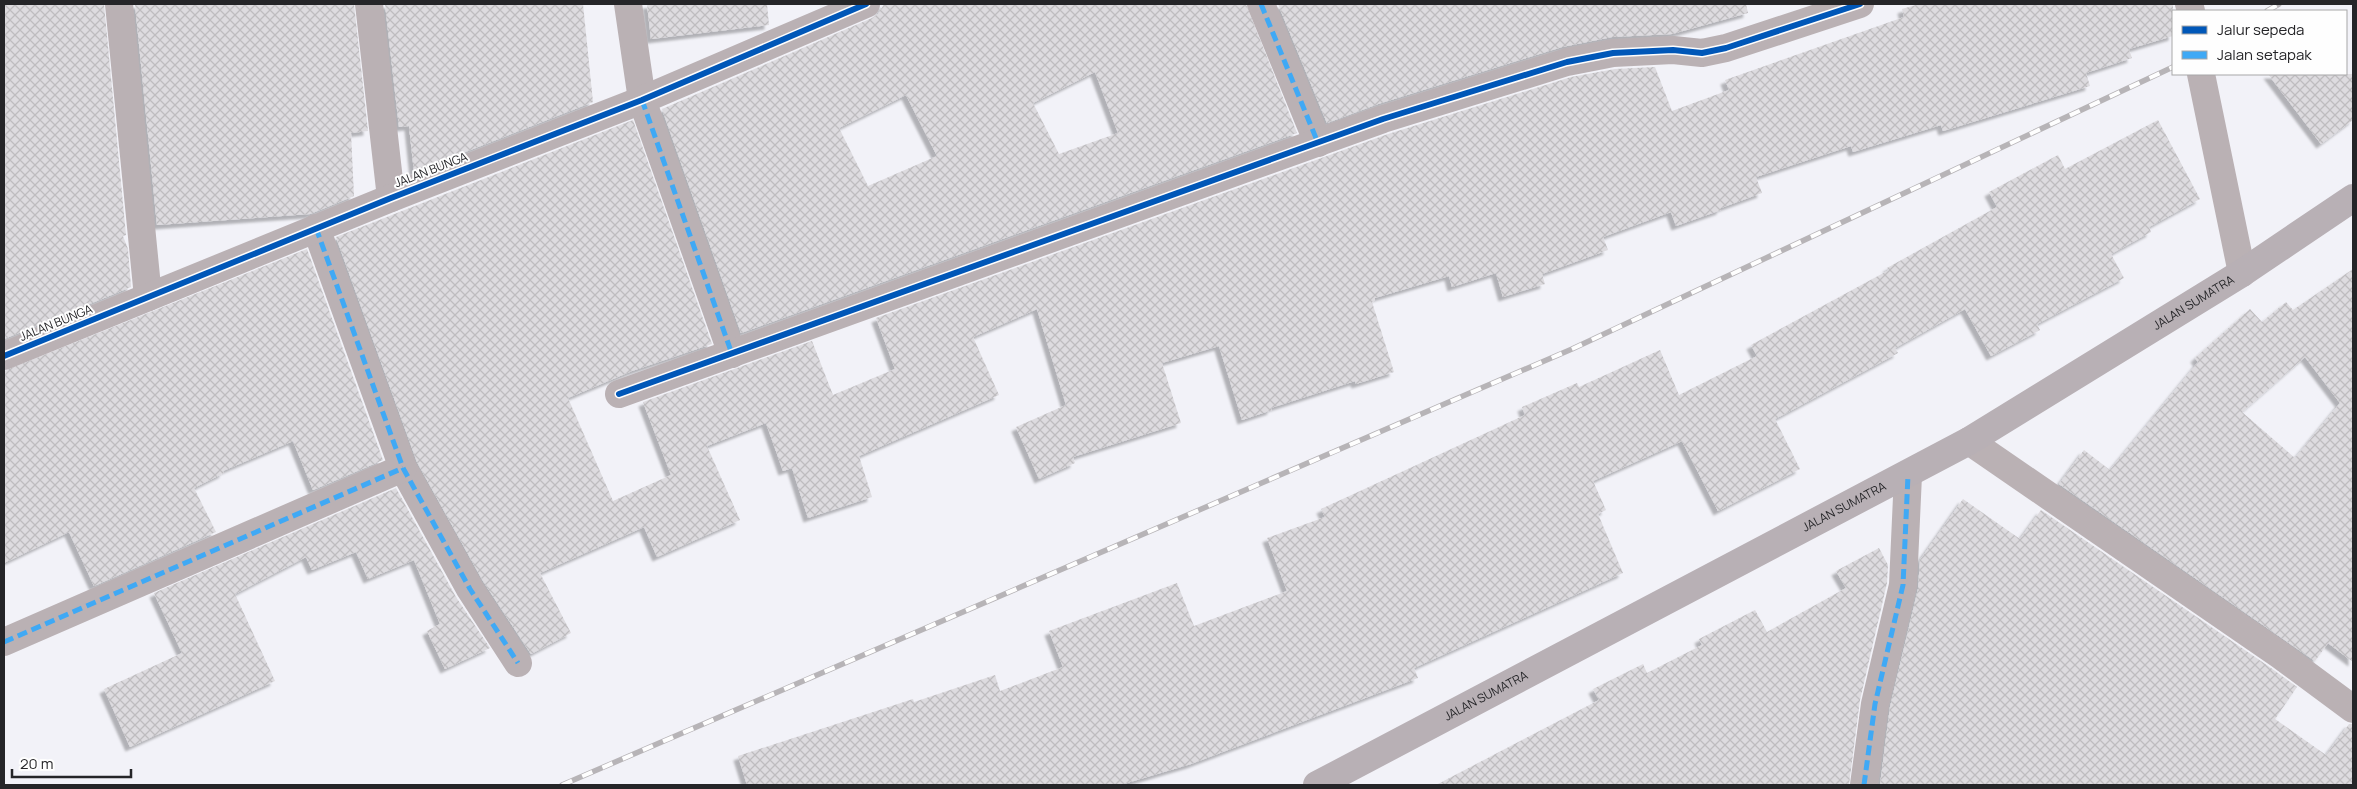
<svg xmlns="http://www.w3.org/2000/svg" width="2357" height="789" font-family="Manrope,sans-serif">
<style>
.building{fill:url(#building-cross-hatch);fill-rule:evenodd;filter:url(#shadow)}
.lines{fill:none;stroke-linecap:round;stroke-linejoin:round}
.minor{stroke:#bab1b4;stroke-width:28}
.trunk{stroke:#b8b0b5;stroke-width:28}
.rail-casing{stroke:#b7b4b7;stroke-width:5.5}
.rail{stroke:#fefefe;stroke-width:4;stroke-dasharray:11;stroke-linecap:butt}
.quiet{stroke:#3fa9f5;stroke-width:5;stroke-dasharray:10 5;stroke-linecap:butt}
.cycleway-casing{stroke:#fefefe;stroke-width:9}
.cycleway{stroke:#0057b8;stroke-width:6}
.labels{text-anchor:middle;stroke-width:4;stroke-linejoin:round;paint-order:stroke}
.street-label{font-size:12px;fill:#252528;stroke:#fefefe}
</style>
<defs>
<pattern id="building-cross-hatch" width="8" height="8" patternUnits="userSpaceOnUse" patternTransform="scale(1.25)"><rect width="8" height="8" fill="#dddbdf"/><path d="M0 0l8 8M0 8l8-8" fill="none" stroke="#bebcbf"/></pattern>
<filter id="shadow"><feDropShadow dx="-4.5" dy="4.5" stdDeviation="1" flood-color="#0004"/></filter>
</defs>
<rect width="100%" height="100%" fill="#f2f2f8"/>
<g class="building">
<polygon points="4,4 104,4 126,235 123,236 128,249 131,287 4,339"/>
<polygon points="135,4 354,4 368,131 351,133 354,196 310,214 157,225"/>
<polygon points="385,4 583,4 593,102 414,172 409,126 399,127"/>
<polygon points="647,4 767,4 769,25 651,39"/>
<path d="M884,4H1246L1297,133L741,333L662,109L872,18L878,14ZM1095,72L1118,133L1059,154L1033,103ZM906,95L937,156L868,186L839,128Z"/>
<polygon points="1278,4 1746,4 1748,13 1672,34 1612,37 1562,47 1378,104 1327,123"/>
<polygon points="1919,4 2173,4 2173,36 2129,49 2132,58 2086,73 2090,86 1943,131 1941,125 1853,152 1851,146 1756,177 1762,193 1721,208 1721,210 1676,226 1671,212 1603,237 1608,250 1542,274 1545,284 1503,297 1496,273 1452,287 1449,276 1375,298 1375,300 1372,302 1394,372 1356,384 1355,381 1271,408 1272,410 1242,420 1219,346 1162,363 1181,423 1073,457 1075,463 1039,479 1016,427 1066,405 1037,309 973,337 999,395 859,456 872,497 808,518 792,468 783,471 766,423 707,446 740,520 657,557 644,527 540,573 571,633 531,654 483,581 417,462 336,237 633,120 712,344 632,371 568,398 613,501 671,475 643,402 812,341 833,395 895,369 876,318 1388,134 1571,77 1615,69 1655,67 1672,111 1729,90 1725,80 1904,17 1902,9"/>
<polygon points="2268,74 2353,74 2353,120 2321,144"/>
<polygon points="2158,120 2200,199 2149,227 2151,232 2111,254 2124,278 2037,324 2040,330 1991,356 1965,309 1895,348 1898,353 1775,419 1800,469 1718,511 1682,441 1593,481 1606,510 1598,514 1623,573 1414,668 1418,678 1191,764 1120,785 747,785 738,756 913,699 914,702 995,675 1000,691 1063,667 1049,631 1177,583 1194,626 1287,591 1267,538 1325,517 1321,509 1525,415 1522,407 1577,383 1579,387 1660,350 1679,395 1757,356 1751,345 1889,270 1887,268 1997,207 1989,192 2058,155 2065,169"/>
<polygon points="307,249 383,460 313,490 293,441 223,471 224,473 194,488 216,532 94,586 69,532 4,563 4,371"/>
<path d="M2353,269V662L2328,643L2315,661L2059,484L2084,450L2110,470L2198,362L2195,358L2250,309L2262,322L2286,302L2293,310ZM2305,357L2340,403L2295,458L2242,412Z"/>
<polygon points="396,488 456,597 490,648 445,669 427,631 440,624 414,560 368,579 356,552 312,570 306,557 235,594 275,681 130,747 104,689 182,653 154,593"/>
<polygon points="1963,499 2020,539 2041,510 2271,668 2297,687 2275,719 2326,755 2349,724 2353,724 2353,785 1880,785 1890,707 1918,589 1920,560"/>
<polygon points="1879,548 1888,565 1887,583 1860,700 1849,785 1436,785 1599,700 1593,689 1643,664 1647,673 1702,645 1699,639 1755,610 1767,632 1846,588 1836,571"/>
</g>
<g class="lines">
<g class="minor">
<polyline points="119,4 148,297"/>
<polyline points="369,4 391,198"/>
<polyline points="628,4 642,100 732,354"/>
<polyline points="1261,4 1318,143"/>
<polyline points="2189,4 2191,11"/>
<polyline points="2201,74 2242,273"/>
<polyline points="316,228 403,468 470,589 518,663"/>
<polyline points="4,356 391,198 642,100 866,4"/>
<polyline points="619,394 1383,119 1567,62 1613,53 1673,50 1702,53 1726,48 1860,4"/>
<polyline points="1969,441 2280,655 2353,709"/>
<polyline points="4,642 403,468"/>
<polyline points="1864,785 1875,704 1903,585 1908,475"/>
</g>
<path class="trunk" id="s1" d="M1317,785L1969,441L2242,273L2353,198"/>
<defs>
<g id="rail">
<polyline points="2267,11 2279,4"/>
<polyline points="562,785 1572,349 2173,67"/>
</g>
</defs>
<use href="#rail" class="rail-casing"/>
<use href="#rail" class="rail"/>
<g class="quiet">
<polyline points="1261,4 1318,143 1316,144"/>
<polyline points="642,100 732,354"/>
<polyline points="316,228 403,468 470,589 518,663"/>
<polyline points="4,642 403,468"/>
<polyline points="1864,785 1875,704 1903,585 1908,475"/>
</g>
<defs>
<g id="cycleway">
<polyline points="4,356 391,198 642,100 866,4"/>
<polyline points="619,394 1383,119 1567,62 1613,53 1673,50 1702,53 1726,48 1860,4"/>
</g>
</defs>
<use href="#cycleway" class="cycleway-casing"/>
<use href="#cycleway" class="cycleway"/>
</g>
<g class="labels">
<g class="street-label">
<text transform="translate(431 170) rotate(-21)" y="4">JALAN BUNGA</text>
<text dy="4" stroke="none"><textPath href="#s1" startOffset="1001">JALAN SUMATRA</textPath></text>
<text transform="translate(56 323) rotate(-22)" y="4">JALAN BUNGA</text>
<text dy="4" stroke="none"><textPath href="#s1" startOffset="596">JALAN SUMATRA</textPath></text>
<text dy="4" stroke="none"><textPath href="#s1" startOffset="191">JALAN SUMATRA</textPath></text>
</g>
</g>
<rect width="2357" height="789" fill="none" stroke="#252528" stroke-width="10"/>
<rect x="2172" y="10" width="175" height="65" fill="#fefefe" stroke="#a7a7a8"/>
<rect x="2182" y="26" width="25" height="8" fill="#0057b8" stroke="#a7a7a8"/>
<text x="2217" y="35" font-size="15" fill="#252528">Jalur sepeda</text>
<rect x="2182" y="51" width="25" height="8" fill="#3fa9f5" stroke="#a7a7a8"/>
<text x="2217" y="60" font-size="15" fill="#252528">Jalan setapak</text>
<path d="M12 769v8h119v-8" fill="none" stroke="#252528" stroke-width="2.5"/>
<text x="20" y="769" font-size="15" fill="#252528" stroke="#fefefe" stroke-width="4" paint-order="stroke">20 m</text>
</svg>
